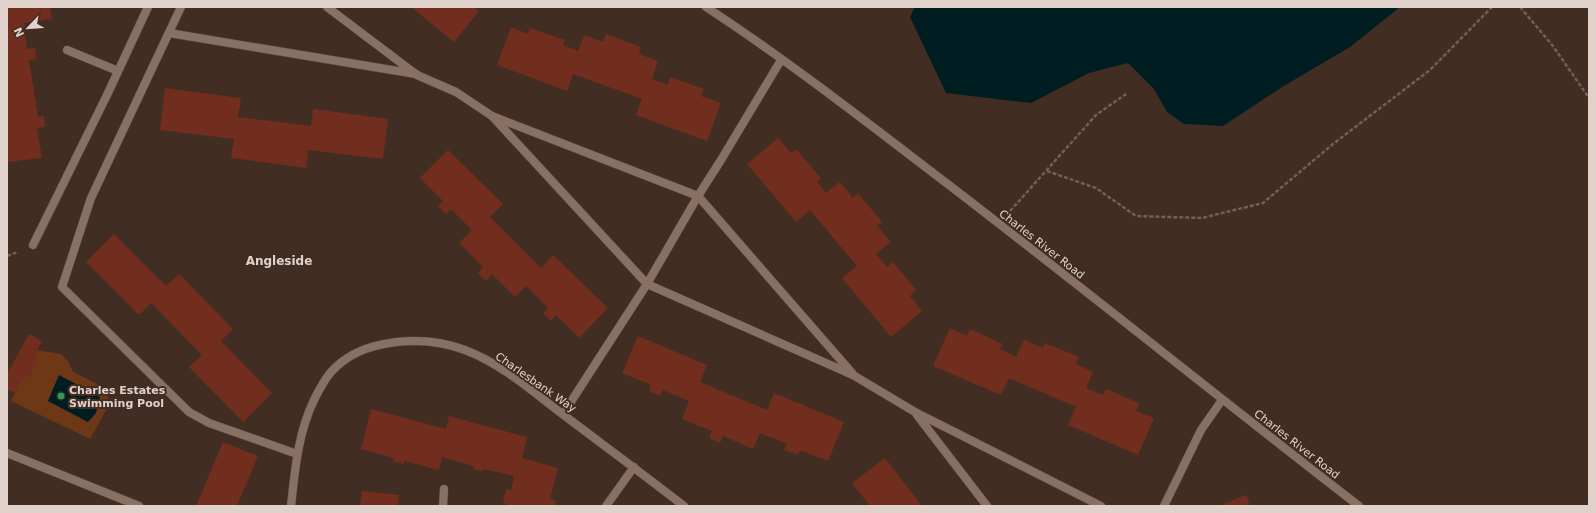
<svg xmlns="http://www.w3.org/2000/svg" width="1596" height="513" font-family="'DejaVu Sans',sans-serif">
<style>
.green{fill:#6e3716}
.water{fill:#001d21}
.building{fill:#712e1f}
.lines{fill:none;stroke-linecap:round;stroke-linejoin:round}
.service-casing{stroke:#5c4a41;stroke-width:9}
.minor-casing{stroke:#5c4a41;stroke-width:9}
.path{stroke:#725f55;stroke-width:2.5;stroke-dasharray:4 2;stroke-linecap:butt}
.service{stroke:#887063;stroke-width:8}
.minor{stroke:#887063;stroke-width:8}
.leisure-dot{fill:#2e9e5b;stroke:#422d22;stroke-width:1.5}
.labels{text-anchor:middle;stroke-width:4;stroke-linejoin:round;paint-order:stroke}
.street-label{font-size:11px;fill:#e0d2cb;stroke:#422d22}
.poi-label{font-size:11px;font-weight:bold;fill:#e0d2cb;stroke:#422d22;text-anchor:start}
.neighbourhood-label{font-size:12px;font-weight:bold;fill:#e0d2cb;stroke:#422d22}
</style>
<rect width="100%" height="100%" fill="#422d22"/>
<polygon class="green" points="37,350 61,354 68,361 73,372 99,385 105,391 110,403 90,439 11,401"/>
<g class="water">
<polygon points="915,7 1400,7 1350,47 1282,87 1223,126 1184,124 1167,112 1154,89 1128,63 1089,73 1031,103 946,93 910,17"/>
<polygon points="59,375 100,397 96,413 88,422 48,401"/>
</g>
<g class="building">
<polygon points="7,7 50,7 52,19 24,23 27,49 35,48 36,59 29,60 38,117 44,116 45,127 37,128 42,158 7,162"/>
<polygon points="411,7 474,7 479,11 454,42"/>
<polygon points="511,27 528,34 530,28 565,40 563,45 578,51 584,35 603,42 606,34 641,47 639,54 658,61 652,79 668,85 670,77 704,89 701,96 721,103 707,141 636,115 642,99 573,74 567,91 497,65"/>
<polygon points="165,88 241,98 238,117 311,126 313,109 388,119 383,159 308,150 306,168 231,158 234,139 160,130"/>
<polygon points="778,138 791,153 796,149 821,178 817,181 826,193 840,182 853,198 858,193 882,222 877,226 891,242 876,254 887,267 893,262 916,290 910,296 922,311 891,337 842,278 857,266 810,210 796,222 747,164"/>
<polygon points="448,150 503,204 490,217 541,268 553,255 608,308 579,338 556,315 551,321 543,313 548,308 526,286 515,297 492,274 486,281 478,273 483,267 459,243 472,230 451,209 446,214 438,206 443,201 420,178"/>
<polygon points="114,234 166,286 179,274 233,329 221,341 272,393 243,422 189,367 202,355 151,303 139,315 86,262"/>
<polygon points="950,328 967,336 970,329 1003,344 1000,349 1016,357 1024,340 1043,348 1045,343 1079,357 1076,364 1093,372 1086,388 1103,395 1106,389 1139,403 1136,411 1154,418 1138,455 1068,425 1076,407 1009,378 1001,395 933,366"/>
<polygon points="29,334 42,341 34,356 38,359 29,378 25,376 15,393 7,389 7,374"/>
<polygon points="638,336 707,365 700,382 767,410 774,393 844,422 828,461 800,450 798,455 784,450 787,444 760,433 753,449 723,436 720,443 709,438 712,431 682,419 689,401 663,390 660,396 649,391 651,385 622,373"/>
<polygon points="371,409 446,429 449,416 527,437 522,458 558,468 550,499 556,501 555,506 506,506 507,504 503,503 506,489 511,491 514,476 483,469 483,471 477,470 473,469 473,466 442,457 439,470 404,461 404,464 393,461 394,458 361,449"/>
<polygon points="223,442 258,456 237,506 196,506"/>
<polygon points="885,458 922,506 870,506 852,483"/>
<polygon points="362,491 399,495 398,506 360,506"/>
<polygon points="1246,495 1250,506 1219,506"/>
</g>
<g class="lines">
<defs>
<g id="service">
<polyline points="181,7 91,198 62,287 189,412 209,423 297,454"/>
<polyline points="327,7 417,75 456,92 492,116 698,196 852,373"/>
<polyline points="169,33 416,74"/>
<polyline points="67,50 118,71"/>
<polyline points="492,116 647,284 853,375 915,412 1101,506"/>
<polyline points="33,245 107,95 148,7"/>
<polyline points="563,414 647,284 698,196 721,160 781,60"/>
<polyline points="917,415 987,506"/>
<polyline points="7,453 139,506"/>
<polyline points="443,506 444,489"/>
<polyline points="606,506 634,467"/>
<polyline points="1164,506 1201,430 1222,400"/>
</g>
<g id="minor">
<path d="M706,7C790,62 869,124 949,185C1087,291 1222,400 1359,506"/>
<path d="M291,506C295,470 298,433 314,400C319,390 324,380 331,372C362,337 425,335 465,350C500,363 531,390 561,413C602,444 644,475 684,506"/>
</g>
</defs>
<use href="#service" class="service-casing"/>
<use href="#minor" class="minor-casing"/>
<g class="path">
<polyline points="1520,7 1553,46 1589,98"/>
<polyline points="1047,171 1096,188 1136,216 1202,218 1263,203 1333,144 1430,70 1492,7"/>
<polyline points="1010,211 1096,115 1126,94"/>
<polyline points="7,256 18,252"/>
</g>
<use href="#service" class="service"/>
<use href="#minor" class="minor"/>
</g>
<circle class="leisure-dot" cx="61" cy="396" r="4"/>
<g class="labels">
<g class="street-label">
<text transform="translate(1042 244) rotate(38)" y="4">Charles River Road</text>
<text transform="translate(536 382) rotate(35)" y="4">Charlesbank Way</text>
<text transform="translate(1297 444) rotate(38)" y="4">Charles River Road</text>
</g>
<g class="poi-label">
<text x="69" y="394">Charles Estates<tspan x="69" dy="13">Swimming Pool</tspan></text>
</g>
<g class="neighbourhood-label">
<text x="279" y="265">Angleside</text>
</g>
</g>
<rect width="1596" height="513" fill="none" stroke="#e0d2cb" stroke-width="16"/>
<g transform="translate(28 28) rotate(245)" stroke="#422d22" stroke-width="3" paint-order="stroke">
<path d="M0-3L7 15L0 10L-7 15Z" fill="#e0d2cb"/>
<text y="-6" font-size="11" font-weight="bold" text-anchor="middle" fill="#e0d2cb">N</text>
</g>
</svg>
